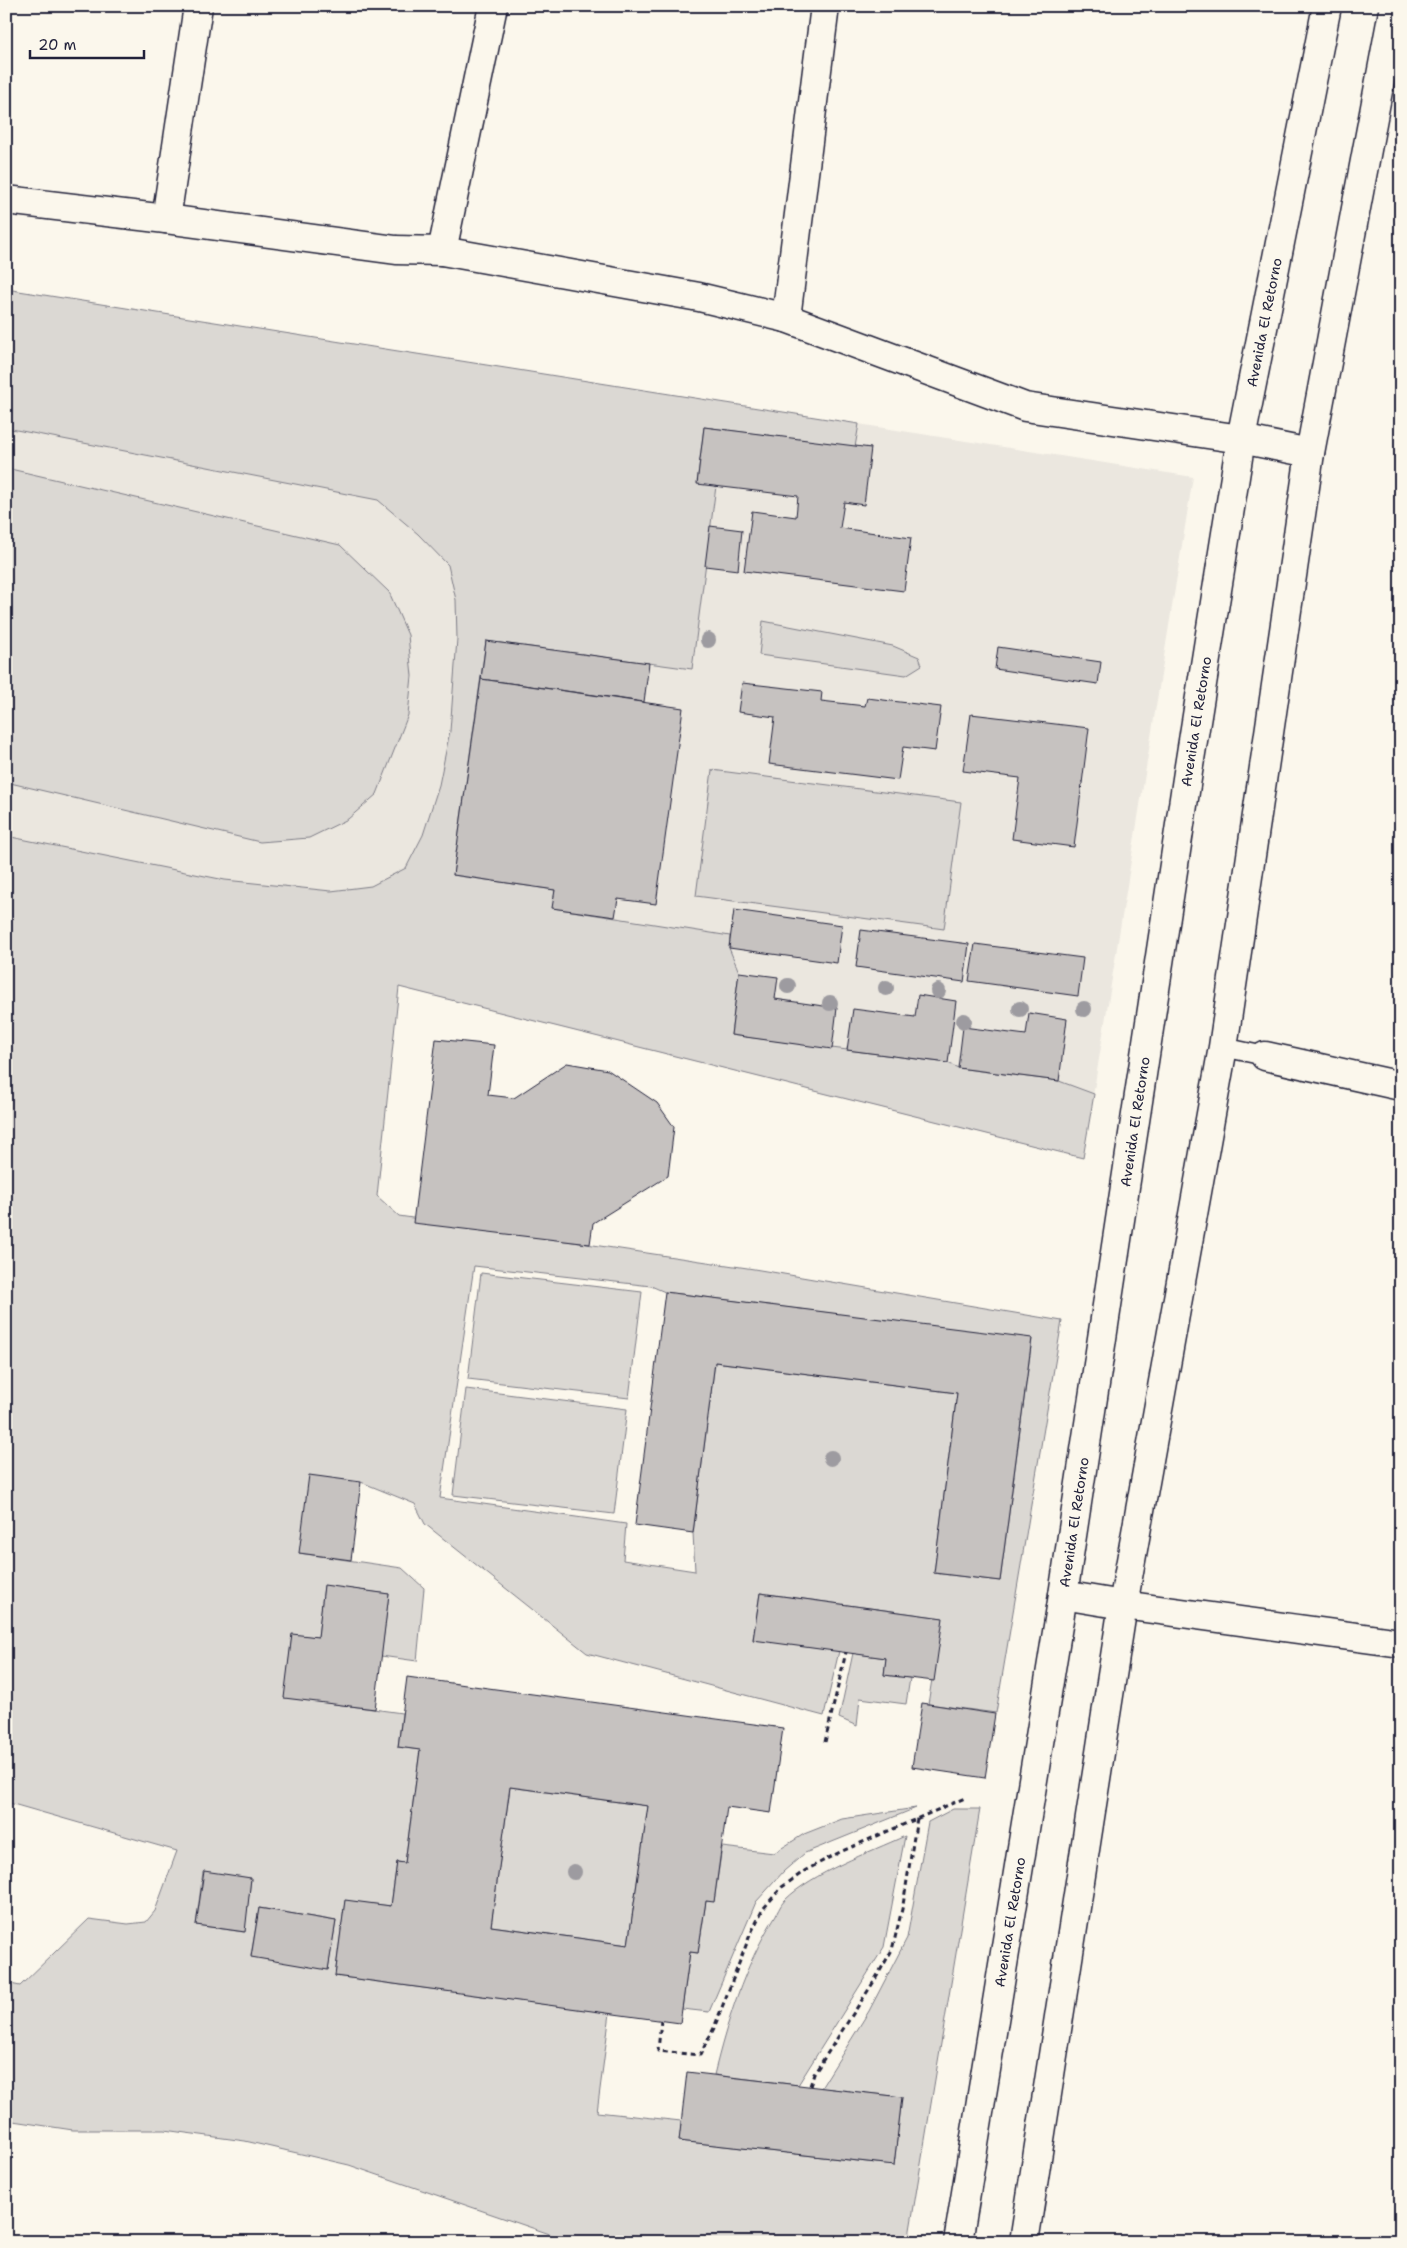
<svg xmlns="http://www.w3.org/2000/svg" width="1407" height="2248" font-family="'Shantell Sans',sans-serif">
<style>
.built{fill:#ebe7df}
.green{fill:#dbd8d3;stroke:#7e7d87;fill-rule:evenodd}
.building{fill:#c6c2c0;stroke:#22223b;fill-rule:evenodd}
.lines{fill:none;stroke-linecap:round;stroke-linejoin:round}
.lane-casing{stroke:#22223b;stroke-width:21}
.street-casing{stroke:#22223b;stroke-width:31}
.primary-casing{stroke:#22223b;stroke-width:31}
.path{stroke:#22223b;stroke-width:3;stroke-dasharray:5 4;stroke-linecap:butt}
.lane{stroke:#fbf7ec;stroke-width:18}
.street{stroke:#fbf7ec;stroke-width:28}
.primary{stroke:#fbf7ec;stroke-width:28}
.tree{fill:#9d9ba0}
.labels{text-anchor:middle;stroke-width:4.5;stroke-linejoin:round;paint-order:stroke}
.street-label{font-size:14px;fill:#22223b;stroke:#fbf7ec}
</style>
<rect width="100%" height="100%" fill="#fbf7ec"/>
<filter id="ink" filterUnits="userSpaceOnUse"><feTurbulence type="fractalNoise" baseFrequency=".02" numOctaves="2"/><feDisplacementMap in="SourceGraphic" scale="10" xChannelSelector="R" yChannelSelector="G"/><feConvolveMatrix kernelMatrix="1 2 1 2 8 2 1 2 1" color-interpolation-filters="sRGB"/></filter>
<g filter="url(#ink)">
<polygon class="built" points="6,289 1193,477 1083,1158 399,987 6,883"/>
<g class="green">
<path d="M6,289L859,424L855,447L704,427L697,483L716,486L692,669L486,641L453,875L555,890L553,908L730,936L729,948L739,972L731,1035L948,1063L958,1068L1059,1081L1094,1094L1083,1158L399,987L377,1196L399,1216L754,1269L1062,1321L996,1713L928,1704L942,1618L760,1593L753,1639L839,1651L824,1716L587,1653L425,1524L415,1504L361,1482L299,1553L402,1568L424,1588L417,1661L381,1656L389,1594L324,1586L318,1637L292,1635L285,1697L402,1713L398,1747L420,1750L405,1863L397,1862L391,1906L345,1901L335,1976L610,2013L597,2112L681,2121L680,2141L894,2165L902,2097L821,2088L869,2011L907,1938L928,1822L953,1809H980L908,2242H573L349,2165L245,2141L164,2130H73L6,2120V1983L20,1986L89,1919L128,1924L146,1922L155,1911L177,1851L6,1802V836L225,880L331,891L371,886L406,868L423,835L439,785L450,731L457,639L456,600L448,565L418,534L378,500L6,428ZM474,1266L651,1286L665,1292L1032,1339L1000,1581L934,1573L957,1393L715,1362L693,1533L695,1571L623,1560L626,1524L440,1498ZM203,1872L251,1879L244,1932L196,1925ZM259,1908L336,1921L328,1969L251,1956Z"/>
<polygon points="6,468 340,545 389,592 408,635 412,676 408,715 377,794 348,819 309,838 260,842 6,782"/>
<polygon points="763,621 893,646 919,657 922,665 906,675 759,655"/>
<polygon points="712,770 961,802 944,929 696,896"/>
<polygon points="481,1273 642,1292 629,1398 468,1379"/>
<polygon points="466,1389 627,1409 614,1514 453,1495"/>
<polygon points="853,1653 886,1658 884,1675 910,1678 906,1704 860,1698 857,1726 839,1718"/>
<polygon points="510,1787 648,1806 628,1945 491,1926"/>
<polygon points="916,1808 805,1853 784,1871 756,1902 709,2012 682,2009 690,1952 698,1953 706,1901 714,1901 722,1847 774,1853 804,1834 842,1819"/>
<path d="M905,1836L884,1947L798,2085L714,2075C727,2022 744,1967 773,1920C777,1914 780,1905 785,1900C812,1873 870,1852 905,1836Z"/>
</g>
<g class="building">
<polygon points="704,427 871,448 864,505 844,502 840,528 911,538 904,591 744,571 752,511 796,517 798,496 697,484"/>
<polygon points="710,526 742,530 738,570 705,566"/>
<polygon points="486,641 649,663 644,702 481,679"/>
<polygon points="998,647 1101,662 1098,684 995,669"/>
<polygon points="481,679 683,708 656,904 618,899 615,917 552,908 555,890 453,875"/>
<polygon points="742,683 822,692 821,701 865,706 867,698 941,707 935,751 903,747 898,780 769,764 775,717 738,712"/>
<polygon points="971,714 1089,728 1074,847 1012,839 1020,778 963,771"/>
<polygon points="734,910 842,925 837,963 729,948"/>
<polygon points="861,930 969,944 964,982 856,967"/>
<polygon points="975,944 1083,958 1078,996 969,981"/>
<polygon points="739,972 778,977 775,999 837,1008 832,1049 731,1035"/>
<polygon points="918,995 956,1001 948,1063 847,1050 853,1009 915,1017"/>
<polygon points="1029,1013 1067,1019 1059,1081 958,1068 963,1027 1026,1035"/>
<polygon points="436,1039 494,1045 488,1095 514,1098 567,1063 608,1070 657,1103 674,1127 668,1176 593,1223 590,1244 413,1223"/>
<polygon points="665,1292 1032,1338 1000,1581 934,1573 957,1393 715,1362 693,1533 635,1525"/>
<polygon points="309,1475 361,1482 351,1560 299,1553"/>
<polygon points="324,1585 389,1594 375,1709 284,1698 292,1634 318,1637"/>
<polygon points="760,1593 943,1618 934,1681 884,1675 886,1658 753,1640"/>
<path d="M407,1677L783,1728L771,1813L727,1807L714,1902L706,1901L698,1953L690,1952L680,2023L335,1976L345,1900L391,1906L397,1862L405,1863L420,1750L398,1747ZM510,1787L648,1806L628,1945L491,1926Z"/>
<polygon points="922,1703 995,1714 985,1778 912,1767"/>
<polygon points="204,1871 251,1878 245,1932 196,1925"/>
<polygon points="259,1908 336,1921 328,1970 251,1957"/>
<polygon points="687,2072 902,2097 894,2165 679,2141"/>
</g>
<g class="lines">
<defs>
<polyline id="lane" points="1223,1047 1265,1056"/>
<g id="street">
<polyline points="825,6 786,318 1025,407 1241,439 1310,453"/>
<polyline points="6,200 166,219 396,250 442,251 699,297 786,318"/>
<polyline points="166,219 198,6"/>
<polyline points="442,251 493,6"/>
<polyline points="1265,1056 1401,1086"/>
<polyline points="1063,1595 1123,1605 1401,1643"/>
</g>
<g id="primary">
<path id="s1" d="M958,2242L1063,1595L1188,772L1241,439L1327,6"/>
<polyline points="1024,2242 1123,1605 1223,1047 1310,453 1394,6"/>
</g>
</defs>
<use href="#lane" class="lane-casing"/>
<use href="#street" class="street-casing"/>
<use href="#primary" class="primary-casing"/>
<g class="path">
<polyline points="825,1742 846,1652"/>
<polyline points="661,2020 658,2051 700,2055 714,2028 750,1935 763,1909 782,1887 806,1870 840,1852 967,1797"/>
<polyline points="810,2086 814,2074 873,1983 892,1950 903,1905 917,1818"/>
</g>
<use href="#lane" class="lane"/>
<use href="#street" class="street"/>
<use href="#primary" class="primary"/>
</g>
<g class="tree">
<circle cx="708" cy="640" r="8"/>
<circle cx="788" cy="986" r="8"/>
<circle cx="886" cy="988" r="8"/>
<circle cx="938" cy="991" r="8"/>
<circle cx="830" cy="1003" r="8"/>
<circle cx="1020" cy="1009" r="8"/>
<circle cx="1084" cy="1009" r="8"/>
<circle cx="964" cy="1021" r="8"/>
<circle cx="831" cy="1458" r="8"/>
<circle cx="574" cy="1872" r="8"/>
</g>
</g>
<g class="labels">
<g class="street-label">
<text dy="5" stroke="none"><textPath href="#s1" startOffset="1944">Avenida El Retorno</textPath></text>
<text dy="5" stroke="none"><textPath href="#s1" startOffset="1539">Avenida El Retorno</textPath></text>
<text dy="5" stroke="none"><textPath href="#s1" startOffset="1134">Avenida El Retorno</textPath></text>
<text dy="5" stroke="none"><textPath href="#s1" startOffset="729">Avenida El Retorno</textPath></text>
<text dy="5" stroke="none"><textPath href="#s1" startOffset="324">Avenida El Retorno</textPath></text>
</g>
</g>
<rect width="1407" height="2248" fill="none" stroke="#fbf7ec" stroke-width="25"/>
<rect x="12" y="12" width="1382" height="2223" fill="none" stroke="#22223b" stroke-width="2" filter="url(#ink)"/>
<path d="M30 50v8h114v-8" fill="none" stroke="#22223b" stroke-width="2.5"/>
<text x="38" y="50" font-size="15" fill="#22223b" stroke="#fbf7ec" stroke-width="4" paint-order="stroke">20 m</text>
</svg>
